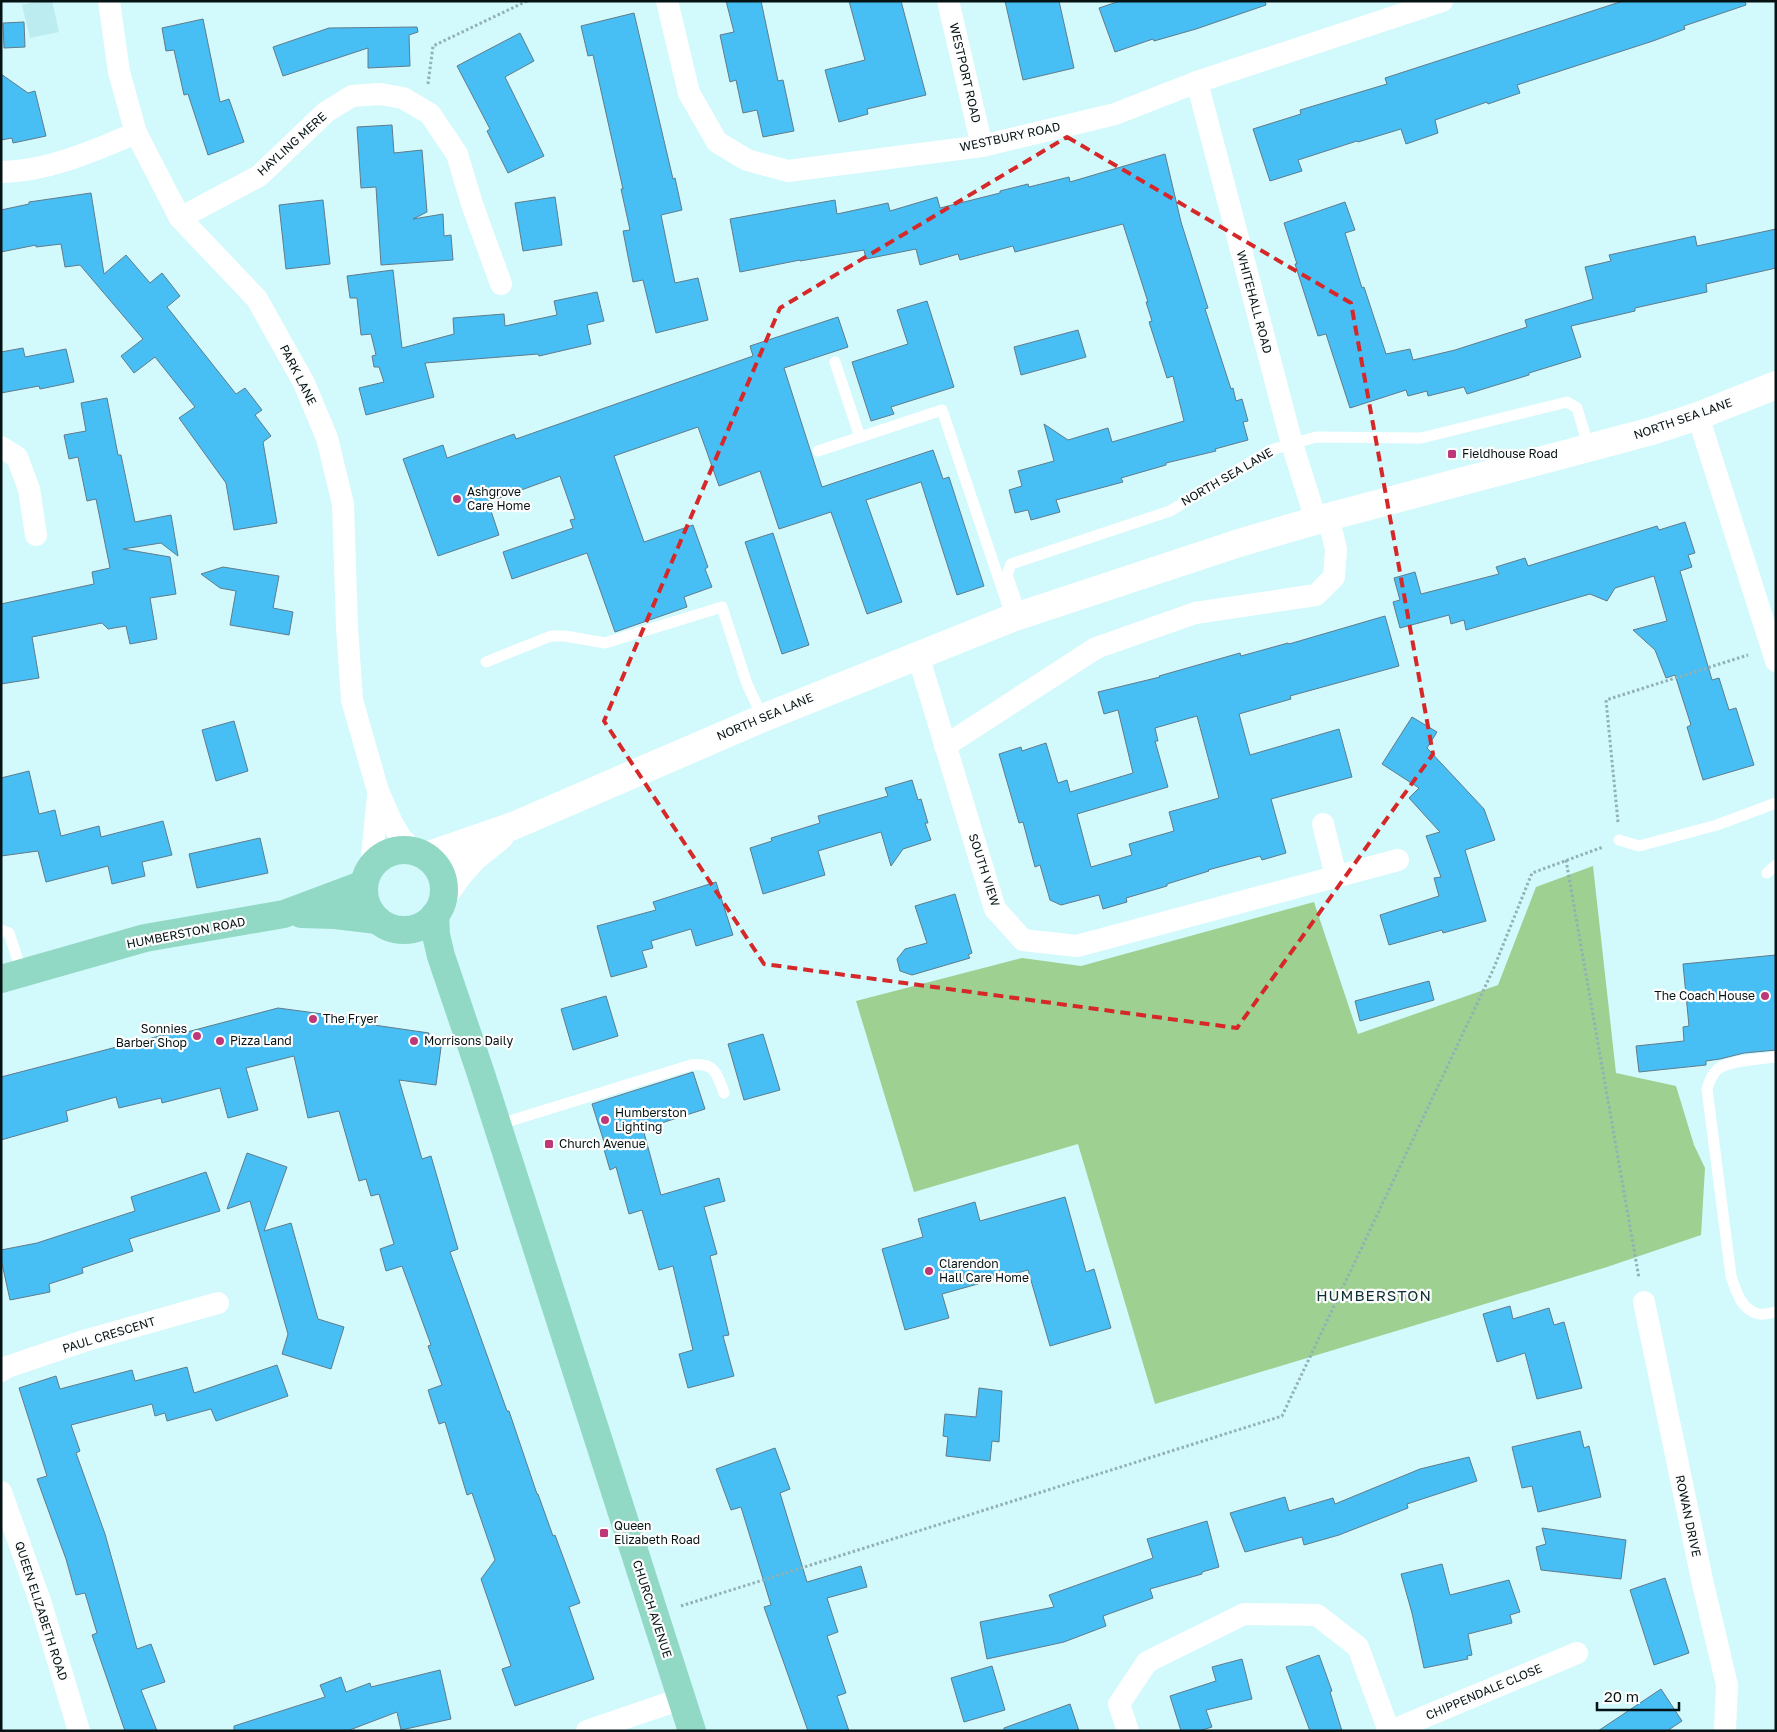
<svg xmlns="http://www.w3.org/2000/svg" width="1777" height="1732" font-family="'Golos Text',sans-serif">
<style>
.built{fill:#bcecef}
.green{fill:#9ed092}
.building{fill:#47bef4;stroke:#607c8b;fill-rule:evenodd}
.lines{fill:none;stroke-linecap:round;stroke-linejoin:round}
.path{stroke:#92b1b3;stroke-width:3;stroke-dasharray:2.5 2.5;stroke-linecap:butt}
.service{stroke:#fff;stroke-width:11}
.minor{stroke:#fff;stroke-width:22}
.tertiary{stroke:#fff;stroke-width:28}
.primary{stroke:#91d9c4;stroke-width:28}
.marked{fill:none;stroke:#d62828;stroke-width:4;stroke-dasharray:10 6;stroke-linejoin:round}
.poi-dot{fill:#be3777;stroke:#fdfdfd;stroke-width:2}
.labels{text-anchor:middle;stroke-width:4.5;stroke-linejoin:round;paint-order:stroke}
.street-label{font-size:12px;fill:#061314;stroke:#fdfdfd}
.poi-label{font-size:12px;fill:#061314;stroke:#fdfdfd;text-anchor:start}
.quarter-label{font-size:15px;letter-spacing:1px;fill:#0d3033;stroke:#fdfdfd}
</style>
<rect width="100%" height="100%" fill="#d2f9fb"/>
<polygon class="built" points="39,1 52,1 59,32 30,38 22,5"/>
<polygon class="green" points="1593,866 1616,1073 1676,1086 1694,1145 1705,1168 1701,1235 1607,1267 1155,1404 1078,1144 914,1192 856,1001 1022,958 1081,966 1314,902 1358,1034 1498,985 1536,887"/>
<g class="building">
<polygon points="726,1 761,1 778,81 783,80 794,131 763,137 757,110 743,113 736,80 730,82 720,35 734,32"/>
<polygon points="849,1 901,1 926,95 867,109 868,114 839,122 825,70 865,60"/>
<polygon points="1005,1 1059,1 1074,68 1023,80"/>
<polygon points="1120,1 1265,1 1266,5 1196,29 1154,41 1153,39 1115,52 1099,8"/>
<polygon points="1623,1 1745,1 1746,5 1684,26 1685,29 1653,41 1517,85 1520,93 1488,104 1487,102 1435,120 1438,133 1406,144 1401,129 1358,142 1357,141 1298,160 1302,171 1270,181 1253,129 1301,114 1300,110 1387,84 1385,78"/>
<polygon points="634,13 673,179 675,178 682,210 661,215 675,283 698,278 708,320 656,333 643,280 633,282 623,231 630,230 621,189 623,189 593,55 588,56 581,26"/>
<polygon points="203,19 220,102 229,99 244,142 208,155 188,94 184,95 174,50 166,51 162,28"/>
<polygon points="24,22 25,47 4,48 3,23"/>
<polygon points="417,27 418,32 409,35 410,66 368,68 368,48 283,76 273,47 329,28"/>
<polygon points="520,33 534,61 505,77 544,156 508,173 487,131 490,129 457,66"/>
<polygon points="1,74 28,93 35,91 46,136 13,143 12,138 1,140"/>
<polygon points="392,125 394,153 422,150 427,212 413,219 443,214 444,236 451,235 453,260 381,265 376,187 361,188 357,127"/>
<polygon points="1165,154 1181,222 1208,308 1205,309 1231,389 1233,388 1236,401 1242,399 1248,421 1243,422 1248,440 1215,449 1216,451 1166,463 1166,465 1121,478 1123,482 1056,500 1060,512 1031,520 1028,510 1015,513 1009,490 1022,486 1018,471 1054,461 1044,424 1068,440 1108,428 1112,442 1184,421 1173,376 1167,378 1149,322 1152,321 1146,302 1148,302 1123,224 1015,252 1013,246 960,260 958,254 920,265 916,249 866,259 864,250 800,261 800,260 740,272 730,219 835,200 837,214 888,203 890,211 937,197 940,208 1000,193 1000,191 1028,184 1029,187 1069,177 1070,182"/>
<polygon points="91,193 104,274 126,255 150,283 162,273 180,296 167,307 236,394 245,388 262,410 255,415 271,436 263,442 277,523 234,530 226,483 179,418 195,407 155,357 134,373 121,356 143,339 80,265 65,267 61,244 36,247 36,245 1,252 1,210 29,204 29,202"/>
<polygon points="555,197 562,245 523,251 515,203"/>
<polygon points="323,200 330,264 286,269 279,205"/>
<polygon points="1345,202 1355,230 1345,233 1362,288 1364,287 1386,354 1410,349 1413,360 1455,350 1527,327 1525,320 1593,299 1585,267 1611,261 1609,255 1695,236 1697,246 1776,229 1776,268 1706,284 1707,292 1635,308 1635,311 1571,326 1581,357 1529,373 1529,375 1467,394 1464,387 1428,396 1427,391 1408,396 1406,390 1350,408 1326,334 1318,336 1295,264 1297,264 1284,223"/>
<polygon points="393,270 402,348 454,334 453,318 504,314 505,326 557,315 554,301 597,292 604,321 587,325 591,344 539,356 538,354 425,363 434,397 366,415 359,388 384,382 379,367 374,367 372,356 376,355 371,334 361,335 357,298 350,298 347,276"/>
<polygon points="927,301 954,387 891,407 894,414 871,421 852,362 908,344 897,310"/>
<polygon points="838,317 848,347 784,368 822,487 933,450 943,479 949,477 984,586 957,595 921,482 866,500 902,602 867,614 831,512 779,529 760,471 719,486 698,427 614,456 644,542 693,525 708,567 705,569 712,587 684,597 687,607 615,632 587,553 512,579 503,552 573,528 570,520 575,519 560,476 488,502 499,535 438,556 403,459 443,445 447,458 514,434 516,439 753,356 750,346"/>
<polygon points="1078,330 1086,357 1021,375 1014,347"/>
<polygon points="23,348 25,357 66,349 74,382 40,389 39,386 1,393 1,352"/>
<polygon points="107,398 118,455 121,455 135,522 171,515 178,556 161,543 123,549 170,557 176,594 150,598 157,639 130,644 126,626 108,629 102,623 32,637 39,678 1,684 1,604 94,584 92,572 110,568 96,499 87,501 78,457 69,459 64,435 86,431 81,403"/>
<polygon points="1685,522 1695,553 1688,555 1692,567 1680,571 1712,680 1719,678 1729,710 1736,708 1754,765 1703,780 1687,727 1691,725 1675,675 1666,678 1655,650 1633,630 1667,621 1654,576 1615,588 1607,601 1590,594 1466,630 1464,620 1451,624 1449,615 1400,628 1393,602 1400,600 1394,578 1415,572 1421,594 1499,574 1496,567 1525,558 1528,566 1657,526 1659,530"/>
<polygon points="773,533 809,645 782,654 745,542"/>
<polygon points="223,567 279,576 273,608 293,612 289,635 230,625 236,591 220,588 201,574"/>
<path d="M1385,616L1399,666L1290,696L1291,699L1239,714L1250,755L1339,729L1352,777L1271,799L1286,853L1262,860L1260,856L1208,870L1209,871L1167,884V886L1126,898L1127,902L1103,909L1099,895L1061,905L1050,900L1040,865L1035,867L1023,822L1019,823L999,754L1021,747L1022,751L1046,743L1058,783L1067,780L1070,792L1133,773L1118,710L1104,714L1098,692L1160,677L1159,676L1240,653L1241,656L1288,643L1289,644ZM1197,716L1219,798L1169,812L1174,831L1129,844L1132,855L1091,867L1077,814L1168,787L1155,741H1158L1155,728Z"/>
<polygon points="1412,717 1437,732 1427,748 1484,809 1495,840 1465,850 1486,921 1443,933 1442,930 1389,945 1380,915 1439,896 1434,878 1441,877 1426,836 1440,832 1409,798 1419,788 1382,764"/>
<polygon points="234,721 248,771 216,781 202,730"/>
<polygon points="29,771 39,814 55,810 61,836 99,826 101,837 163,821 172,855 142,862 145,876 112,884 108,866 46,882 38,851 1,856 1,778"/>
<polygon points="912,780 918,800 921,799 928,823 925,823 931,840 903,849 891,866 881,832 818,851 825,875 763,894 750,848 772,841 771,838 820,823 818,816 888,796 885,788"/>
<polygon points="260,838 268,873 197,888 189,854"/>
<polygon points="716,882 733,935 696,946 691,929 651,941 653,948 642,951 647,967 611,977 597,926 656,910 653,902"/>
<polygon points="955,894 972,953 968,955 970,958 912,975 900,971 897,959 905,949 927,943 915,906"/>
<polygon points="1776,955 1776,1050 1744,1053 1720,1059 1706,1061 1706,1065 1639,1072 1636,1046 1684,1041 1683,1027 1689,1026 1683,964"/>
<polygon points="1429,981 1434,1000 1360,1021 1355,1001"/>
<polygon points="606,996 618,1036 573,1050 561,1009"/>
<polygon points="278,1008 353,1018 353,1022 429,1033 428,1038 442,1040 436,1085 399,1080 422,1159 431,1156 458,1249 450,1252 507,1411 509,1411 537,1494 538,1494 553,1536 555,1535 580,1603 569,1607 594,1679 515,1706 502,1669 511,1666 481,1579 495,1560 472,1493 467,1495 445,1422 439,1424 428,1390 442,1385 428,1346 431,1345 402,1266 386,1271 380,1249 394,1244 379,1194 371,1196 366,1179 359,1181 339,1111 308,1118 294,1056 246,1068 258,1110 228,1118 220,1088 162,1103 161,1098 119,1108 116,1097 66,1111 68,1121 1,1140 1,1077 186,1029 187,1032"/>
<polygon points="763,1034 780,1090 744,1100 728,1044"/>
<polygon points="693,1072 705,1109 643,1129 661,1195 719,1178 725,1201 704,1207 717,1254 710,1256 729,1335 723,1336 734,1376 688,1388 679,1354 693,1350 673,1266 659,1270 642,1210 629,1214 616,1167 610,1170 603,1146 605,1145 592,1104"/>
<polygon points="247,1153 287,1167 264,1231 291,1223 318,1319 344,1327 331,1369 282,1354 288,1334 250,1201 227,1209"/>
<polygon points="206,1172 220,1211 129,1239 133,1251 82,1268 83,1273 49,1284 50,1292 10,1300 1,1259 1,1250 37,1243 135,1211 131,1197"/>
<polygon points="1065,1197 1086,1272 1094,1269 1111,1328 1050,1346 1028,1270 942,1294 949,1318 905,1330 882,1249 923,1237 918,1219 975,1202 980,1221"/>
<polygon points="1510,1306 1513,1319 1549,1308 1554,1325 1564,1322 1582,1388 1537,1399 1525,1353 1497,1362 1483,1314"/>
<polygon points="277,1365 288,1396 216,1421 211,1409 167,1421 165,1413 155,1416 152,1404 71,1425 80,1451 76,1453 105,1534 137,1649 151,1644 165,1682 141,1690 157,1731 125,1731 92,1635 97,1633 85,1593 76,1595 66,1559 37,1479 47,1476 19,1388 56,1376 60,1389 132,1370 135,1381 187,1367 194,1393"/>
<polygon points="979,1388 1002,1391 999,1442 992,1441 990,1461 946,1456 948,1437 943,1436 945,1414 976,1417"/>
<polygon points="1580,1431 1584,1448 1589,1446 1601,1497 1538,1512 1532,1486 1522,1488 1512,1447"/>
<polygon points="775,1448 790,1489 780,1493 807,1582 861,1566 867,1587 827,1598 838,1632 827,1636 846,1693 837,1696 849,1731 808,1731 764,1607 771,1605 741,1507 731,1510 716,1469"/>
<polygon points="1469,1457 1477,1481 1407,1504 1408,1508 1339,1535 1304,1545 1302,1537 1245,1552 1230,1513 1285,1497 1289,1511 1333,1498 1335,1504 1420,1469"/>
<polygon points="1207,1521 1219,1567 1202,1572 1202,1574 1150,1589 1153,1598 1103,1616 1106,1626 1064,1642 987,1659 980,1622 1054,1607 1049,1595 1153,1558 1147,1539"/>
<polygon points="1542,1528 1626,1540 1621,1579 1541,1570 1536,1547 1546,1544"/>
<polygon points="1442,1564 1450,1595 1509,1580 1520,1612 1510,1615 1512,1623 1468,1634 1472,1655 1467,1656 1468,1659 1424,1668 1412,1613 1401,1574"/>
<polygon points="1665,1578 1689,1653 1654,1665 1630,1590"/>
<polygon points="1319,1655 1332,1691 1330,1692 1342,1731 1310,1731 1286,1667"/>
<polygon points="1242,1659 1252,1699 1206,1710 1212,1727 1199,1731 1181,1731 1170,1696 1216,1681 1212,1667"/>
<polygon points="992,1666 1005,1710 964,1722 951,1678"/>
<polygon points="440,1670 451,1719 401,1730 397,1712 347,1731 234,1731 234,1726 325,1697 320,1685 341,1677 346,1692 370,1683 371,1687"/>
<polygon points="1661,1689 1682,1721 1667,1731 1598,1731"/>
<polygon points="1070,1704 1079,1731 1004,1731 1004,1728"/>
</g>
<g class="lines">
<g class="path">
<polyline points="428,84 433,46 527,1"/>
<polyline points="1618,822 1606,700 1748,655"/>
<polyline points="1566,860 1639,1278"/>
<polyline points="681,1606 1282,1416 1493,970 1532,873 1603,847"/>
</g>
<g class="service">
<polyline points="835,362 860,437"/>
<polyline points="818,451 942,410 1012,618"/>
<polyline points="1021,615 1007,575 1011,564 1170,511 1271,450 1316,437 1421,438 1567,402 1577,408 1589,448"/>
<polyline points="486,662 551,636 565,636 605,643 722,607 747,684 763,718"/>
<polyline points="1619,840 1639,846 1717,825 1776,803"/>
<polyline points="1767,873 1776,865"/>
<polyline points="1,930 9,933 22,973"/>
<path d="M1776,1057C1761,1059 1729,1060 1718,1069C1712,1074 1709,1082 1707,1089L1731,1276C1736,1291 1741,1310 1759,1314C1764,1315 1771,1313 1776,1312"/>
<path d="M497,1125L691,1065C715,1062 717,1074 724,1093"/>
</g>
<g class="minor">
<polyline points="109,1 119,72 136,133 180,218 257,299 304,383 327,438 343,504 347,627 352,700 378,791 392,823 401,838 414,851"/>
<polyline points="667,1 689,93 717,142 747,160 788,171 982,146 1115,114 1197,82 1442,1"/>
<polyline points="948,1 982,146"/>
<polyline points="1197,82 1292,444 1316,520"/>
<path d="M1,172C49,171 93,151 136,133"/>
<polyline points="180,218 259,176 326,112 352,96 380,94 403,98 430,114 457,154 472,204 501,284"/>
<polyline points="1698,416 1776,661"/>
<polyline points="1,447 17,457 29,489 36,535"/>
<polyline points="918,655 995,909 1023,940 1077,946 1398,860"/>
<polyline points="945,746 1096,648 1195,613 1316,595 1334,577 1336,549 1328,517"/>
<polyline points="1323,824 1336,876"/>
<polyline points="371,866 378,795"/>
<polyline points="1644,1302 1703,1584 1727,1685 1725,1731"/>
<polyline points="1,1371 7,1367 87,1340 218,1303"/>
<polyline points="1,1492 41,1604 79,1731"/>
<polyline points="587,1731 681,1699"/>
<polyline points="1128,1731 1119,1704 1147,1662 1244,1614 1317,1615 1358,1647 1389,1731"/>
<polyline points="1391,1731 1577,1653"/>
</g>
<g class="tertiary">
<polyline points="426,856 513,826 763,718 1012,618 1239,543 1328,517 1652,431 1698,416 1776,385"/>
<polyline points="444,895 458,875 474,857 500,836"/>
</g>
<g class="primary">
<circle cx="404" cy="890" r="40"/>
<polyline points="301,914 335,915 377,920"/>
<polyline points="435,915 436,935 441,956 480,1071 692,1731"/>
<polyline points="1,979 145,938 284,914 364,884"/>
</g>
</g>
<path class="marked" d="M1067,137L1351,303L1433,754L1237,1028L764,964L604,721L780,308Z"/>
<g class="poi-dot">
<rect x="1447" y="449" width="10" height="10" rx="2.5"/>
<circle cx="457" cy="499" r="5"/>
<circle cx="1765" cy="996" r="5"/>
<circle cx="313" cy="1019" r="5"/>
<circle cx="197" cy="1036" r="5"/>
<circle cx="220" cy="1041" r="5"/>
<circle cx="414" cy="1041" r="5"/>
<circle cx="605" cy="1120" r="5"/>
<rect x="544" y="1139" width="10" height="10" rx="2.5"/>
<circle cx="929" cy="1271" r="5"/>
<rect x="599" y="1528" width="10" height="10" rx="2.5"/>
</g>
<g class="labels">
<g class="street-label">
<text transform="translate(965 73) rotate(77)" y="4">WESTPORT ROAD</text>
<text transform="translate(1010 137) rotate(-12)" y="4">WESTBURY ROAD</text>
<text transform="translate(292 144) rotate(-42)" y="4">HAYLING MERE</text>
<text transform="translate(1254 302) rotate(75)" y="4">WHITEHALL ROAD</text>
<text transform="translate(298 375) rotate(63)" y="4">PARK LANE</text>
<text transform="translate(1683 419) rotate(-19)" y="4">NORTH SEA LANE</text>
<text transform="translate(1227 477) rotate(-30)" y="4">NORTH SEA LANE</text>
<text transform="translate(765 717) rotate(-23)" y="4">NORTH SEA LANE</text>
<text transform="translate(984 870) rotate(72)" y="4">SOUTH VIEW</text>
<text transform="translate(186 933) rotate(-11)" y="4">HUMBERSTON ROAD</text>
<text transform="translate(109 1335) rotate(-17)" y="4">PAUL CRESCENT</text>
<text transform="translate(1688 1516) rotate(78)" y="4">ROWAN DRIVE</text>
<text transform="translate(652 1609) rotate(72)" y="4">CHURCH AVENUE</text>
<text transform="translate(41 1611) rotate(72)" y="4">QUEEN ELIZABETH ROAD</text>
<text transform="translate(1484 1692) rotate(-23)" y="4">CHIPPENDALE CLOSE</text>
</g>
<g class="poi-label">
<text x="1462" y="458">Fieldhouse Road</text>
<text x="467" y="496">Ashgrove<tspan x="467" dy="14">Care Home</tspan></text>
<text x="1755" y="1000" text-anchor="end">The Coach House</text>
<text x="323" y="1023">The Fryer</text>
<text x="187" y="1033" text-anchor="end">Sonnies<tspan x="187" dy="14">Barber Shop</tspan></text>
<text x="230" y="1045">Pizza Land</text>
<text x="424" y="1045">Morrisons Daily</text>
<text x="615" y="1117">Humberston<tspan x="615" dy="14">Lighting</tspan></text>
<text x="559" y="1148">Church Avenue</text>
<text x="939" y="1268">Clarendon<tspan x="939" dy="14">Hall Care Home</tspan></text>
<text x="614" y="1530">Queen<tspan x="614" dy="14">Elizabeth Road</tspan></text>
</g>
<g class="quarter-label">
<text x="1374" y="1301">HUMBERSTON</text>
</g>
</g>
<rect width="1777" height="1732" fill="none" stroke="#061314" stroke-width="5"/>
<path d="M1597 1702v8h82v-8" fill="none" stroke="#061314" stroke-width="2.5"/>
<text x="1604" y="1702" font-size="15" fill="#061314" stroke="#fdfdfd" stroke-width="4" paint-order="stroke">20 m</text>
</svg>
